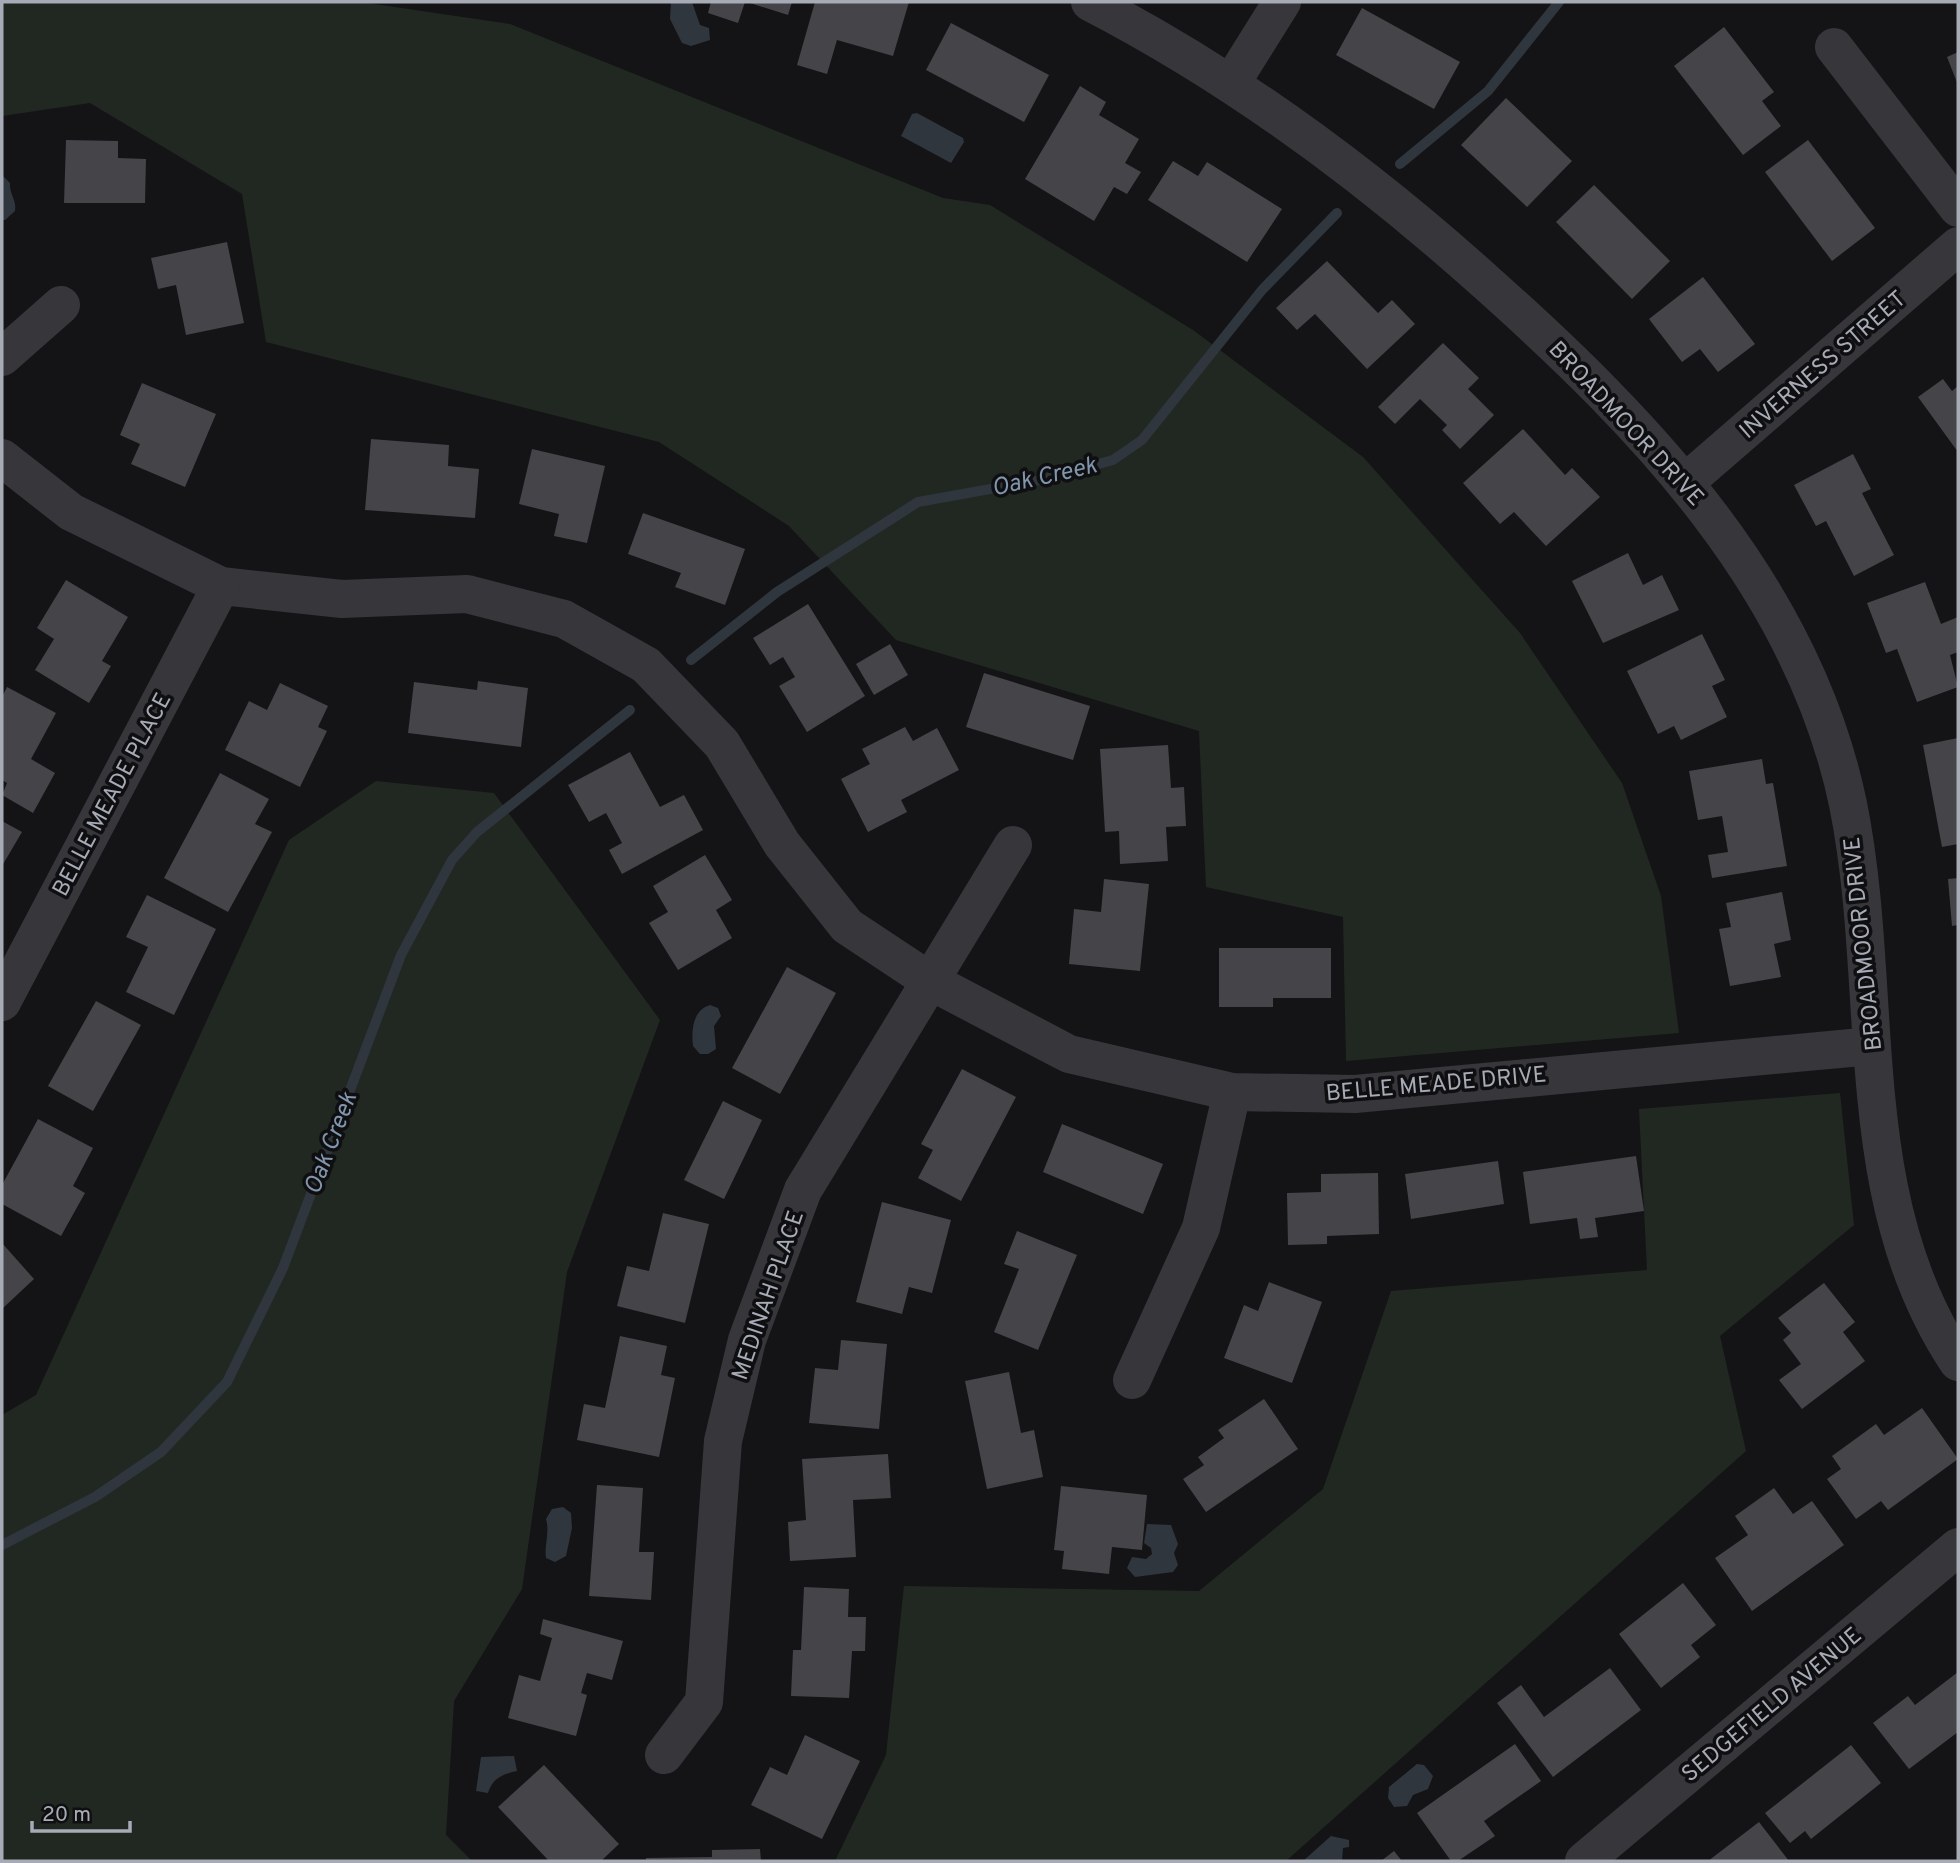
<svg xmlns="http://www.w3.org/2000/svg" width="1960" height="1863" font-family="Overpass,sans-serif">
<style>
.green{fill:#212822}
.water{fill:#2f363e}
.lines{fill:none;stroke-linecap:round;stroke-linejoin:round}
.stream{stroke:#2f363e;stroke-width:10}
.building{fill:#444449}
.minor{stroke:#36363b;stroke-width:38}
.labels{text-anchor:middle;stroke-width:7;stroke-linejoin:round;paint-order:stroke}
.street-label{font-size:23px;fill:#a7abb5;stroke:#0f0f11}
.water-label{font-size:24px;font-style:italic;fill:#8196ad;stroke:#0f0f11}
</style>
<rect width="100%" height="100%" fill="#141416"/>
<g class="green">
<polygon points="2,2 361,2 510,24 943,198 990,205 1193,330 1363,457 1520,633 1622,783 1661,896 1679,1033 1346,1061 1343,917 1206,887 1199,731 896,640 789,526 659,442 266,342 242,194 90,103 2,116"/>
<polygon points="376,781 494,793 660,1020 567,1272 522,1589 454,1701 446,1835 472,1861 2,1861 2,1415 36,1395 289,840"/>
<polygon points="1840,1093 1854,1225 1720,1336 1746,1451 1286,1861 835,1861 886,1755 904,1586 1199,1591 1323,1489 1391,1291 1647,1270 1639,1109"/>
</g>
<g class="water">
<polygon points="671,2 692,2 700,25 709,28 710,40 691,46 682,43 670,19"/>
<polygon points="917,113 963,138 964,142 951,163 901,136 912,114"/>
<path d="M2,175L10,183C9,194 17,200 15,211L5,220H2Z"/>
<path d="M710,1005L718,1008L721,1016L714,1026L716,1049L708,1054H700L693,1046C691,1030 693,1010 710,1005Z"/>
<path d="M563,1507L571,1513L572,1528L566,1556L555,1562L546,1558C544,1545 550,1533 546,1519L552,1509Z"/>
<polygon points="1147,1524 1171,1525 1178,1544 1174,1553 1178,1565 1173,1572 1135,1577 1127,1568 1132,1557 1146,1559 1152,1554 1151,1548 1144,1543"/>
<path d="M514,1756L517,1771C502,1774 493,1778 488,1793L476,1791L481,1757Z"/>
<polygon points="1417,1764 1424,1765 1433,1776 1428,1789 1413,1795 1407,1806 1394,1807 1388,1798 1389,1787"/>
<polygon points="1331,1836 1349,1840 1349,1847 1343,1848 1342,1861 1303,1861"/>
</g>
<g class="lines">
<g class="stream">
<polyline points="1400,164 1488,91 1559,2"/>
<polyline points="691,660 777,592 918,502 1040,480 1113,460 1142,440 1262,290 1337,213"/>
<polyline points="2,1545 95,1497 161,1452 227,1382 283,1268 401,955 452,860 477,832 630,710"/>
</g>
</g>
<g class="building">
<polygon points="711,2 745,2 738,23 708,13"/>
<polygon points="747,2 792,2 788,15"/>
<polygon points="815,2 909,2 893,56 837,40 827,74 797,65"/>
<polygon points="1362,8 1460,62 1434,109 1336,55"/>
<polygon points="951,23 1049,75 1024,122 926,70"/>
<polygon points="1724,27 1774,92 1762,101 1781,126 1743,155 1674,66"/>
<polygon points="1958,52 1958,85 1947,57"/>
<polygon points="1080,86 1106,102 1099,115 1139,139 1125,163 1141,172 1127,194 1114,187 1094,221 1025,179"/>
<polygon points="1506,98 1572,161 1527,207 1461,145"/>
<polygon points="66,140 118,141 118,158 146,159 145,203 64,203"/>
<polygon points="1808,140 1875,228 1832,261 1765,172"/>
<polygon points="1173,161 1198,176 1207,162 1282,209 1247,262 1148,200"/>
<polygon points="1594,185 1670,261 1632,299 1556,222"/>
<polygon points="227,242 244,323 186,335 176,285 158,289 151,258"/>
<polygon points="1327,261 1378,313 1392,300 1415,324 1367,369 1315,314 1297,330 1276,308"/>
<polygon points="1703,277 1755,344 1718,372 1700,349 1682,362 1649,319"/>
<polygon points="1443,343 1479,378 1468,389 1494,415 1460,449 1442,430 1447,425 1420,399 1395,424 1378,407"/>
<polygon points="1943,379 1952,391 1958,386 1958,452 1918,397"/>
<polygon points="142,383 216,414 185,487 131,464 140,444 120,435"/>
<polygon points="1523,429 1565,475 1572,468 1600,497 1546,546 1514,512 1500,524 1463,483"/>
<polygon points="371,439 449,445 448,466 479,469 475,518 365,510"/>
<polygon points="532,449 605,466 587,543 554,536 559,514 519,504"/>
<polygon points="1853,454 1871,489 1862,493 1894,555 1854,576 1826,521 1816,526 1794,485"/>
<polygon points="643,513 745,549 725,605 675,587 681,573 628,554"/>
<polygon points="1628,553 1643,585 1662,575 1679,610 1603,643 1572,581"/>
<polygon points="66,580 128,617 102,661 111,666 89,703 35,670 54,639 37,628"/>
<polygon points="1925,582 1941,624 1958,617 1958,652 1950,655 1958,687 1917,702 1897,649 1886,653 1867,603"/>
<polygon points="808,604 865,696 807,732 779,686 795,677 783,657 770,665 753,638"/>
<polygon points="1702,634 1725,680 1712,686 1727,717 1681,740 1674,726 1658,734 1627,671"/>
<polygon points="890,644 908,675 874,695 856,664"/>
<polygon points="984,673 1090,706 1073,760 966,727"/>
<polygon points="478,681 528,688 521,747 408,733 414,682 477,690"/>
<polygon points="280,683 328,706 318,727 327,731 300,787 225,750 249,701 267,710"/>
<polygon points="7,687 56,713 31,759 55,773 33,813 2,795 7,783 2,780 2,697"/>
<polygon points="905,727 913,741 937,728 959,770 901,800 907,812 868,832 841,779 870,764 862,749"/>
<polygon points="1958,738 1958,844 1942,847 1923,745"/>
<polygon points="1168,745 1171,788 1184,787 1186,826 1166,827 1168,861 1120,864 1119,831 1105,832 1100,749"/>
<polygon points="630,752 660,807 684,795 703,830 622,874 609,850 622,843 606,813 589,822 568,785"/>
<polygon points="1762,759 1766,784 1773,783 1787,866 1712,878 1708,855 1728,852 1722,816 1698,820 1689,771"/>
<polygon points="220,773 269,799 255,824 272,832 228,912 164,878"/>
<polygon points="2,821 22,832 2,866"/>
<polygon points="705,855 732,900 716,910 732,938 678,970 649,923 668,912 653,886"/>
<polygon points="1958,878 1958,925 1952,926 1948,879"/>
<polygon points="1104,879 1149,884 1140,971 1069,964 1074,909 1101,912"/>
<polygon points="1782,892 1791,940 1774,944 1781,977 1730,986 1719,929 1731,927 1726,903"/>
<polygon points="147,895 216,929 174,1015 126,992 148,947 126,937"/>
<polygon points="1219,948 1331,948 1331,998 1273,998 1273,1007 1219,1007"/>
<polygon points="787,967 836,993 780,1094 732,1068"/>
<polygon points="96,1001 141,1025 93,1111 48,1086"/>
<polygon points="962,1069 1016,1097 961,1201 918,1178 933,1150 921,1144"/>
<polygon points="723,1101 762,1120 724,1199 684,1180"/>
<polygon points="38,1119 93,1148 73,1186 85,1193 61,1236 2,1204 2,1185"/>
<polygon points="1062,1124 1163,1164 1143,1214 1043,1172"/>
<polygon points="1636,1156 1644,1211 1595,1218 1598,1237 1580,1239 1577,1218 1530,1224 1523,1172"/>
<polygon points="1498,1161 1504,1204 1411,1219 1405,1174"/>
<polygon points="1378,1173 1379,1234 1327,1236 1327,1244 1288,1245 1287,1193 1321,1192 1321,1174"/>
<polygon points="882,1202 951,1220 932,1293 909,1287 902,1314 856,1302"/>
<polygon points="663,1213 709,1224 685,1323 617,1306 627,1266 649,1271"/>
<polygon points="1017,1231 1077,1255 1038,1350 994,1332 1019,1269 1004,1264"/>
<polygon points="2,1243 34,1279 2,1309"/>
<polygon points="1269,1282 1322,1302 1292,1383 1224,1358 1244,1305 1258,1311"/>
<polygon points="1824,1283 1855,1322 1843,1332 1865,1361 1802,1409 1779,1380 1801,1364 1783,1340 1791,1333 1778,1318"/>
<polygon points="620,1336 667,1346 661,1375 675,1378 659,1457 577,1440 584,1404 605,1408"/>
<polygon points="841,1340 887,1344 879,1429 809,1423 815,1368 838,1370"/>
<polygon points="1009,1372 1021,1433 1034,1430 1043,1477 987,1489 965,1381"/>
<polygon points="1264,1399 1298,1449 1206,1512 1183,1479 1204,1465 1198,1457 1224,1438 1218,1430"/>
<polygon points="1922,1408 1958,1459 1888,1510 1881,1501 1856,1519 1827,1479 1841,1469 1832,1456 1876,1424 1884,1435"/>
<polygon points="888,1454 891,1498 853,1500 856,1557 790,1561 788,1522 806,1520 802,1459"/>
<polygon points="597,1485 643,1488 639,1552 654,1552 651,1600 589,1596"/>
<polygon points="1061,1486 1147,1495 1142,1550 1112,1547 1109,1574 1062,1569 1064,1551 1054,1550"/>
<polygon points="1774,1488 1793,1514 1812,1501 1844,1545 1752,1611 1715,1558 1748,1535 1735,1516"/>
<polygon points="1683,1583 1716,1625 1691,1645 1700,1657 1661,1688 1619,1634"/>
<polygon points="804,1587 849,1589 848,1617 866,1617 865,1651 852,1651 849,1698 791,1696 793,1650 801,1650"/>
<polygon points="543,1619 623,1641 612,1680 587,1673 581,1693 587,1695 576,1736 508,1718 519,1675 540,1681 552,1638 540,1634"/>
<polygon points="1610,1668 1641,1710 1553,1777 1497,1703 1521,1685 1544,1717"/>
<polygon points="1958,1672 1958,1732 1909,1769 1873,1723 1908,1696 1915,1705"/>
<polygon points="805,1735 860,1761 822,1839 751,1805 770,1767 787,1775"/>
<polygon points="1515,1744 1541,1781 1484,1821 1495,1836 1458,1861 1451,1861 1417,1813"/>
<polygon points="1851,1745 1881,1783 1811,1839 1805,1831 1790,1843 1765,1813"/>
<polygon points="544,1765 619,1844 601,1861 549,1861 498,1807"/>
<polygon points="1759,1822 1789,1861 1708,1861"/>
<polygon points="760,1849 761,1861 646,1861 646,1858 712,1857 712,1850"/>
<polygon points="1394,1851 1402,1861 1381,1861"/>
</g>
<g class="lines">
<g class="minor">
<path d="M1090,2C1235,77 1367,175 1488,284C1647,426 1803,588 1848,804C1886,992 1847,1196 1958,1362"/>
<polyline points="1834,47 1958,208"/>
<polyline points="1232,82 1282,2"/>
<polyline points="2,357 61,305"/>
<polyline points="2,458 71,512 221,586 342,599 467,594 564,619 646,665 722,744 782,844 847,926 930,981 1069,1054 1232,1092 1355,1094 1872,1046"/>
<polyline points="1687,481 1958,246"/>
<polyline points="2,1002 221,586"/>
<polyline points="1132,1380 1201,1228 1232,1092"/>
<polyline points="664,1755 704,1702 723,1441 747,1340 803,1190 1013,845"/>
<polyline points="1584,1861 1958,1547"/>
</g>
</g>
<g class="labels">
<g class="street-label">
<text transform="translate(1822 364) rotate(-41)" y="8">INVERNESS STREET</text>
<text transform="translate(1627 423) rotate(47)" y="8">BROADMOOR DRIVE</text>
<text transform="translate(111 794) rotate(-62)" y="8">BELLE MEADE PLACE</text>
<text transform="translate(1862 944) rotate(-96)" y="8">BROADMOOR DRIVE</text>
<text transform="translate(1436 1083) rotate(-5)" y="8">BELLE MEADE DRIVE</text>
<text transform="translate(767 1295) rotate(-71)" y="8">MEDINAH PLACE</text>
<text transform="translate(1771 1704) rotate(-40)" y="8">SEDGEFIELD AVENUE</text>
</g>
<g class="water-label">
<text transform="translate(1044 476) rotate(-13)" y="8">Oak Creek</text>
<text transform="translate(330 1143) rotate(-69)" y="8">Oak Creek</text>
</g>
</g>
<rect width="1960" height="1863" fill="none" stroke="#a7abb5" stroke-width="7"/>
<path d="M32 1821v10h98v-10" fill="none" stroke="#a7abb5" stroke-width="3.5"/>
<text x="42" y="1821" font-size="21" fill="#a7abb5" stroke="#0f0f11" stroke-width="5" paint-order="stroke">20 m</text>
</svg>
